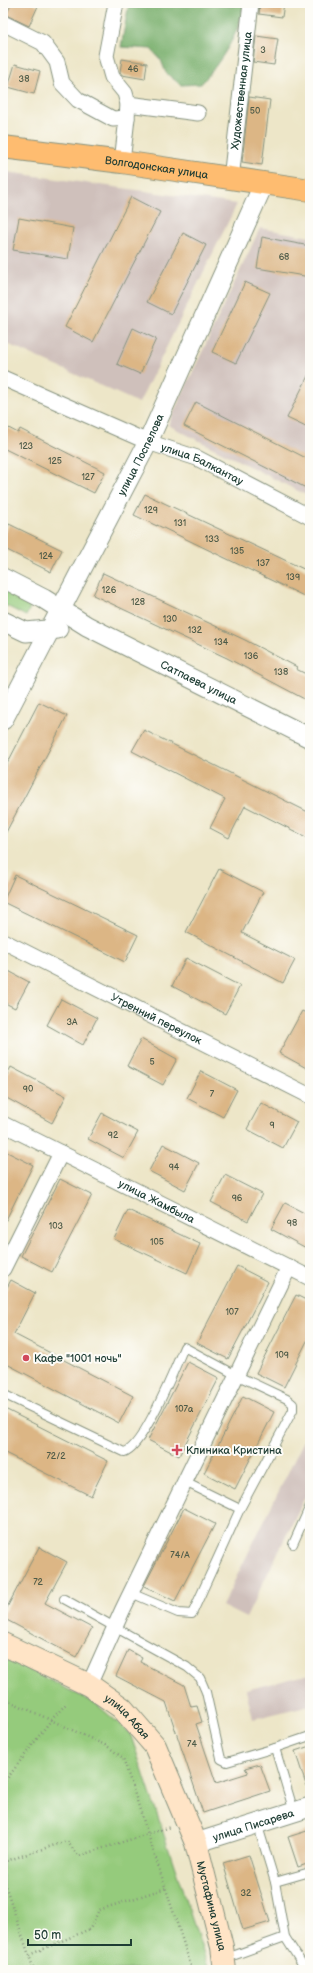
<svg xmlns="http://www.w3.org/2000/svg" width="313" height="1973" font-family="'Balsamiq Sans',sans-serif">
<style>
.industrial{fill:#cfc0bb}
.green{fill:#95cb7c;stroke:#5a8458}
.forest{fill:#78af6c;stroke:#4c7650}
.building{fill:#dcb685}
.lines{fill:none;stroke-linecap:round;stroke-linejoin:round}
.service-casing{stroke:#86927e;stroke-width:10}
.minor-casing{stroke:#86927e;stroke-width:17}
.tertiary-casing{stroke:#86927e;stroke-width:21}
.secondary-casing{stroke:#86927e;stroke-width:24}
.primary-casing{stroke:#86927e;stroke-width:24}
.path{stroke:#86927e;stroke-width:2.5;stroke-dasharray:1 3;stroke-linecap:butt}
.service{stroke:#fff;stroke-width:8}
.minor{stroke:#fff;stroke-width:15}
.tertiary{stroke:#fff;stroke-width:19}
.secondary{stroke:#ffe4c6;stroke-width:22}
.primary{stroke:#febc70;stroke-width:22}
.poi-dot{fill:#d1495b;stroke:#fdfcf7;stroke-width:1.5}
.labels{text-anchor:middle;stroke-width:4;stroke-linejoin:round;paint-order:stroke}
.number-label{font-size:9px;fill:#4e5b48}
.street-label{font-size:11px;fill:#1f3d34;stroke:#fdfcf7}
.poi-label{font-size:11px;fill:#1f3d34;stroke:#fdfcf7;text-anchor:start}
</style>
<rect width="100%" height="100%" fill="#fdfcf7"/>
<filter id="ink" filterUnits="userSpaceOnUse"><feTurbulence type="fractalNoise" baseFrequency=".025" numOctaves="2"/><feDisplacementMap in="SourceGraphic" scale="8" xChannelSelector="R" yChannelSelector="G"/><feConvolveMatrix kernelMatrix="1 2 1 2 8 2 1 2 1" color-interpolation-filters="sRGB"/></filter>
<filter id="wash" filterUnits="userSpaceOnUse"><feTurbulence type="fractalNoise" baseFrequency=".012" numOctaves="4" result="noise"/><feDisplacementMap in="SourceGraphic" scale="16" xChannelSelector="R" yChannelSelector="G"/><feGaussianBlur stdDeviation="0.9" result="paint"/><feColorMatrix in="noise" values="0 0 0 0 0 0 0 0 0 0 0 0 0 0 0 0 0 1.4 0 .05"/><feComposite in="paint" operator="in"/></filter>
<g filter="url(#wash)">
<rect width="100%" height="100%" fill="#ede6c8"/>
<g class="industrial">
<polygon points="7,172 237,204 139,403 3,342 3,180"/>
<polygon points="260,228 310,237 310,497 168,425"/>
<polygon points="310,1428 310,1487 246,1618 222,1606"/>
<polygon points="310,1674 310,1705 253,1719 246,1690"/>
</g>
<g class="green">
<polygon points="3,574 38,592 26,616 3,604"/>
<polygon points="3,1657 95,1703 130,1733 209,1970 3,1970"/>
</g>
<path class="forest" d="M129,3H205L233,6L234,3H244C240,34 221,61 201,84L181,85L166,73L161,60L151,49L121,47Z"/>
<g id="blocks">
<g class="building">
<polygon points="12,3 32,3 38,6 29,26 6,15"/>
<polygon points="260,3 284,3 282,17 259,14"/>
<polygon points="256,36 278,39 274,65 253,62"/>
<polygon points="122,59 147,63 145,79 122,75 120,72"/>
<polygon points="15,64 40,71 34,94 8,87"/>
<polygon points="249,97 270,100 262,165 242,162"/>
<polygon points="131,197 160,212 93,342 65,327"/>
<polygon points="19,218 73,228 68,259 13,250"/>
<polygon points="183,233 206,245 171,314 147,302"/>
<polygon points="262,237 310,246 310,277 257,268"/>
<polygon points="245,282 270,293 236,363 212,352"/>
<polygon points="133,328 156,339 140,374 117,364"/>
<polygon points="310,372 310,429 287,418"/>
<polygon points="196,402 310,460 310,490 184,426"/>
<polygon points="3,425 18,433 20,429 105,472 94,493 3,448"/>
<polygon points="145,494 310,572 310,599 157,525 157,526 134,515"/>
<polygon points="9,524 62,550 51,572 3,548 3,536"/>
<polygon points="103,573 245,640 297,667 296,669 310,676 310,702 227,658 93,595"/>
<polygon points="39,702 67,716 3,838 3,772"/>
<polygon points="144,730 310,813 310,839 245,806 229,838 210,828 225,799 132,751"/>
<polygon points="219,869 263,892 242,933 295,960 283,983 186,932"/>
<polygon points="15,875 138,935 125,962 3,902"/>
<polygon points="186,958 240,986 225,1014 172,986"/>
<polygon points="3,968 29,982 15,1008 3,1002"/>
<polygon points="61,999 97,1018 83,1045 47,1025"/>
<polygon points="302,1011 310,1015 310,1070 279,1053"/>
<polygon points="141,1039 177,1059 163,1085 127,1066"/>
<polygon points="11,1067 66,1096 52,1123 3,1096 3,1082"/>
<polygon points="201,1071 237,1090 223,1117 187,1098"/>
<polygon points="261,1103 297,1122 283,1148 247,1129"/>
<polygon points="102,1113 138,1132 124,1158 88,1139"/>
<polygon points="163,1144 199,1163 185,1190 149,1171"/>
<polygon points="3,1150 33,1165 3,1226"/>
<polygon points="225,1175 262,1194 248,1221 211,1202"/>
<polygon points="60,1179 92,1195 52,1272 21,1256"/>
<polygon points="285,1203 310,1216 310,1250 271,1229"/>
<polygon points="128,1210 200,1244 187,1273 114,1239"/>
<polygon points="237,1266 268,1282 228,1359 197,1343"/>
<polygon points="11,1280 35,1293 14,1334 133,1396 119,1423 3,1362 3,1295"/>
<polygon points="296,1295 310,1302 310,1335 284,1387 256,1373"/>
<polygon points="188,1362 219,1378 179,1456 148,1440"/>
<polygon points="243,1396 274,1412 235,1489 204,1473"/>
<polygon points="3,1408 108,1461 91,1496 3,1452"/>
<polygon points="184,1508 215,1524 175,1601 144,1586"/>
<polygon points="39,1547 67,1562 45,1603 92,1628 76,1657 3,1618 3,1615"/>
<polygon points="128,1650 142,1658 140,1662 184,1685 191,1707 197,1706 202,1722 196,1724 216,1783 248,1773 245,1768 260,1764 270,1791 203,1813 166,1702 116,1676"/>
<polygon points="310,1746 310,1791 308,1791 295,1751"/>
<polygon points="310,1830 310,1863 298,1867 288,1837"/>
<polygon points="249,1855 270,1922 243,1930 223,1863"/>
</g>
</g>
</g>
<g filter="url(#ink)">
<use href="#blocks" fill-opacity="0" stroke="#86927e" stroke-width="1"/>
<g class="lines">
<defs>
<g id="service">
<path d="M3,1394L124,1452C143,1448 175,1368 184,1347L238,1376L287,1399L293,1404V1410L240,1509L185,1482"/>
<polyline points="293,1544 310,1506"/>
<polyline points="131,1593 178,1613 192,1614 240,1509"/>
<polyline points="64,1599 187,1667 200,1678 206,1692 221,1759 227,1762 275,1748 294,1812"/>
<polyline points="275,1748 310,1736"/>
<polyline points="257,1823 275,1882 310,1872"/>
<polyline points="275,1882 285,1937 306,1970"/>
<polyline points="224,1959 285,1937"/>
</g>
<g id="minor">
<polyline points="116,3 106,56 112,77 125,93 128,104 127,118"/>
<polyline points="3,23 43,43 57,62 62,83 78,100 113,119 127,118 122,162"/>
<polyline points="128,104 198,113"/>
<path id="s1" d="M231,179L251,3"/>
<path id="s2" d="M3,378L148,442L197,458L310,517"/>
<path id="s3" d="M3,941L310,1096"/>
<path id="s4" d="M3,1124L310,1278"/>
<polyline points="3,1269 61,1153"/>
<polyline points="89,1685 122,1611 289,1267"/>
</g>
<g id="tertiary">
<path id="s5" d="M3,578L44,599L87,626L310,738"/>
<polyline points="3,621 26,632 58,629"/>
<path id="s6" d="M3,720L148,442L264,183"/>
<path id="s7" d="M196,1843L310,1807"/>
</g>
<g id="secondary">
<path id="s8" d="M3,1644L89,1685L122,1708L155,1746L196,1843L222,1947L225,1970"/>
</g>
<g id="primary">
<path id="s9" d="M3,147L122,162L310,190"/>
</g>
</defs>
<use href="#service" class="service-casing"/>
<use href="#minor" class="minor-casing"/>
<use href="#tertiary" class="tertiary-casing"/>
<use href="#secondary" class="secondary-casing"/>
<use href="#primary" class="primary-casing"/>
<g class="path">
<polyline points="3,1698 107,1746 123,1758 191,1966 191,1970"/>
<polyline points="3,1784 51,1720 67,1703"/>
<polyline points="3,1862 67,1841 78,1856 170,1827"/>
<polyline points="3,1879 34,1970"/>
<polyline points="29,1955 90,1929 99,1910 166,1888"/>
</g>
<use href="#service" class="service"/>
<use href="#minor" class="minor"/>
<use href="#tertiary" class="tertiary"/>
<use href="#secondary" class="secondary"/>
<use href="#primary" class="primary"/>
</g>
</g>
<g class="poi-dot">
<circle cx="26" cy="1358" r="4"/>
<path d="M175 1444h4v4h4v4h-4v4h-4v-4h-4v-4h4z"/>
</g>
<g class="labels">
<g class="number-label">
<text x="263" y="53">3</text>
<text x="133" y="72">46</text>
<text x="24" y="82">38</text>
<text x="255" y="114">50</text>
<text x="284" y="260">68</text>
<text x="26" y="449">123</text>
<text x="55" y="464">125</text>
<text x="88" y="480">127</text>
<text x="151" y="513">129</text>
<text x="180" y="526">131</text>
<text x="212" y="542">133</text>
<text x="237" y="554">135</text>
<text x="46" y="559">124</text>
<text x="263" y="566">137</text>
<text x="293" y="580">139</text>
<text x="109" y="593">126</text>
<text x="138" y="605">128</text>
<text x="170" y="622">130</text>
<text x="195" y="633">132</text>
<text x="221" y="645">134</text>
<text x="251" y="659">136</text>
<text x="281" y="675">138</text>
<text x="72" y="1025">3А</text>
<text x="152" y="1065">5</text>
<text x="28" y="1092">90</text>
<text x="212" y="1097">7</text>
<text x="272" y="1128">9</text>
<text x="113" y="1138">92</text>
<text x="174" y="1170">94</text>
<text x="237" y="1201">96</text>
<text x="292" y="1226">98</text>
<text x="56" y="1229">103</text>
<text x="157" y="1245">105</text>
<text x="232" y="1315">107</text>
<text x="282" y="1358">109</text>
<text x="184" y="1412">107а</text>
<text x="56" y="1459">72/2</text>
<text x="180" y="1558">74/А</text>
<text x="38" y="1585">72</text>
<text x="192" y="1747">74</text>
<text x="246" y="1896">32</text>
</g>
<g class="street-label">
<text dy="4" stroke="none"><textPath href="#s1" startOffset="89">Художественная улица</textPath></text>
<text dy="4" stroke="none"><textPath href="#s9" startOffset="155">Волгодонская улица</textPath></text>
<text dy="4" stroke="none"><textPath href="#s6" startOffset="299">улица Поспелова</textPath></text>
<text dy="4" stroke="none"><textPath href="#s2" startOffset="217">улица Балкантау</textPath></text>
<text dy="4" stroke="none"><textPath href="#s5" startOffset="222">Сатпаева улица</textPath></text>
<text dy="4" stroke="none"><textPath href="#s3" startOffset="172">Утренний переулок</textPath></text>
<text dy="4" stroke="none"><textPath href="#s4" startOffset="172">улица Жамбыла</textPath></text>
<text dy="4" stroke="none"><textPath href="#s8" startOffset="145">улица Абая</textPath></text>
<text dy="4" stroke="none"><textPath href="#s7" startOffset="60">улица Писарева</textPath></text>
<text dy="4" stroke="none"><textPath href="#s8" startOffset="356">Мустафина улица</textPath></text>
</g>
<g class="poi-label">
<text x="34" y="1362">Кафе "1001 ночь"</text>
<text x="186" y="1454">Клиника Кристина</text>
</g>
</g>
<rect width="313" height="1973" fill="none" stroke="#fdfcf7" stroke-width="16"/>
<path d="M28 1939v6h103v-6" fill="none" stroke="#1f3d34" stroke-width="2"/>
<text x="34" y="1939" font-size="12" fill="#1f3d34" stroke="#fdfcf7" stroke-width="3" paint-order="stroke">50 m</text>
</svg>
